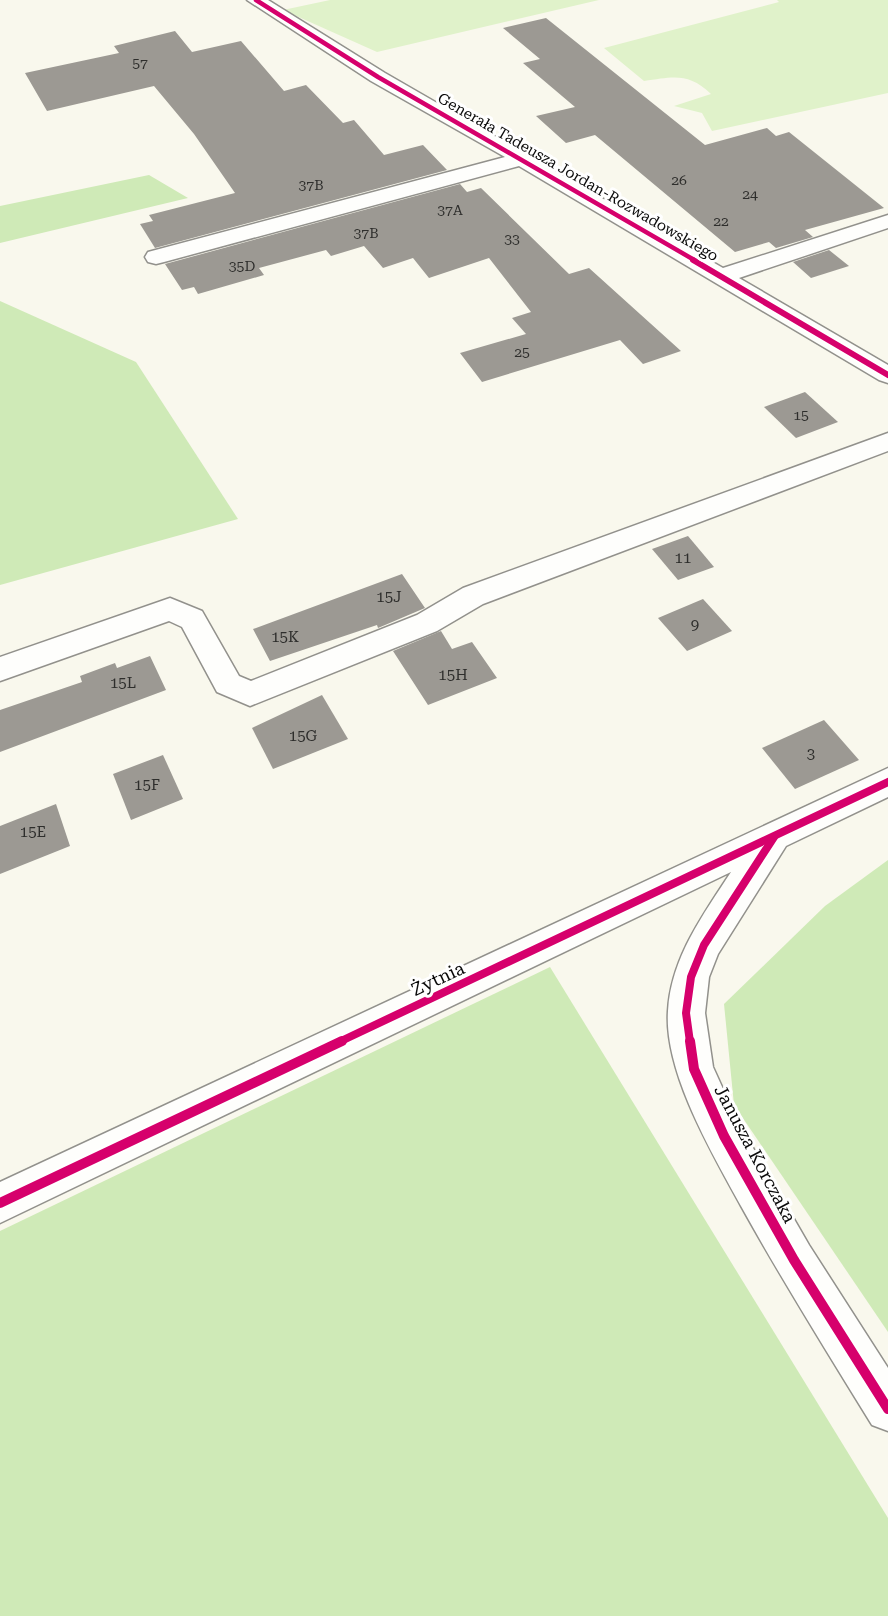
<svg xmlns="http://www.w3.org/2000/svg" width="888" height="1616" font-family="'Roboto Serif',serif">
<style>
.green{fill:#e0f2ca}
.forest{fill:#cfeab7}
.building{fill:#9c9993}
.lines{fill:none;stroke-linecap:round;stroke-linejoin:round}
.minor-casing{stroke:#92918c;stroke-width:3}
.minor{fill:#fefefc;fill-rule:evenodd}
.cycleway-far3-casing{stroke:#fff;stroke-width:7}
.cycleway-far2-casing{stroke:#fff;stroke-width:9}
.cycleway-far1-casing{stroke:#fff;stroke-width:11}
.cycleway-casing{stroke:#fff;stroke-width:14}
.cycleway-far3{stroke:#d6006c;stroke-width:4.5}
.cycleway-far2{stroke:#d6006c;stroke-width:6}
.cycleway-far1{stroke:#d6006c;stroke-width:8}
.cycleway{stroke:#d6006c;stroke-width:10}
.labels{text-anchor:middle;stroke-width:6;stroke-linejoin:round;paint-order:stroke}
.far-number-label{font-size:14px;fill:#2e2e2c}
.far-street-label{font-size:15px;fill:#0a0a0a;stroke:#fff}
.number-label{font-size:15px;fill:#2e2e2c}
.street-label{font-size:18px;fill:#0a0a0a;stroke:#fff}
</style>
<rect width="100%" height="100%" fill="#f9f8ed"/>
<g class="green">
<polygon points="330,0 599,0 377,52 283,10"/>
<path d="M777,0H888V93L712,131L702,113L674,106L711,94C688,72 673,77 644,81L604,48L779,2Z"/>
</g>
<g class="forest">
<polygon points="149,175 188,198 0,243 0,206"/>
<polygon points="0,301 136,362 238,519 0,585"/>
<polygon points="888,860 888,1332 734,1105 724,1004 825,906"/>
<polygon points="550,967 888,1518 888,1616 0,1616 0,1231"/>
</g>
<g class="building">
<polygon points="546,18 705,145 767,128 776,136 789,132 884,208 805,230 813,237 776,248 769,242 735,252 595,135 566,143 536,116 575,107 523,63 540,59 503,28"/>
<polygon points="175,31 192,52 241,41 284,91 306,85 343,123 354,120 384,155 423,145 447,170 155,248 140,224 153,221 149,215 235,193 194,134 154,86 47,111 25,73 119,53 114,46"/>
<polygon points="460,184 467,192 481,188 569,274 589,268 681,351 643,364 620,340 482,382 460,353 526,334 512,318 531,312 489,258 429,278 413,258 383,268 364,246 331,256 326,250 259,268 264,275 198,294 194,287 182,290 165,264"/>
<polygon points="829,250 849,266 811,278 793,262"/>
<polygon points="805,392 838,422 796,438 764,407"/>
<polygon points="688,536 714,567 678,580 652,549"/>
<polygon points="402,574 425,608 378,628 377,625 270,661 253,629"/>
<polygon points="703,599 732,631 687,651 658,618"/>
<polygon points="441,631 452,649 472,642 497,678 428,705 393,651"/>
<polygon points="150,656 166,690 0,752 0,710 82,682 80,676 115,663 117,668"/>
<polygon points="322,695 348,739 273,769 252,728"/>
<polygon points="824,720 859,760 795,789 762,748"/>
<polygon points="163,755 183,799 131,820 113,774"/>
<polygon points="56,804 70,846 0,874 0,826"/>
</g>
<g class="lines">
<defs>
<g id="minor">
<polygon points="247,0 268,0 385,73 723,268 888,215 888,228 739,278 888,365 888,383 879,380 519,166 164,262 156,264 148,262 145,257 148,252 505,157 371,81"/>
<polygon points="888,433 888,451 483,604 437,631 250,706 217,692 182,627 169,621 0,681 0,657 170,598 202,611 239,676 251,681 417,615 463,588"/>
<path d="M888,768V797L786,846L718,954L709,977L705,1013L713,1067L738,1122L809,1245L888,1368V1431L872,1425C827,1352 782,1280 741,1206C712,1153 664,1072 668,1011C671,958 703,915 731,872L0,1223V1182Z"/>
</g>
</defs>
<use href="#minor" class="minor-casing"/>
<use href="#minor" class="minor"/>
<defs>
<polyline id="cycleway-far3" points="256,0 378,77 696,261"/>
<polyline id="cycleway-far2" points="693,260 888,375"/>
<g id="cycleway-far1">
<polyline points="339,1042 888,782"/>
<polyline points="690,1042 686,1013 691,977 704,945 774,837"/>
</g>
<g id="cycleway">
<polyline points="690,1041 694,1069 724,1136 794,1260 888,1409"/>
<polyline points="0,1203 342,1041"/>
</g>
</defs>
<use href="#cycleway-far3" class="cycleway-far3-casing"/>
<use href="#cycleway-far2" class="cycleway-far2-casing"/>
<use href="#cycleway-far1" class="cycleway-far1-casing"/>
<use href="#cycleway" class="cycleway-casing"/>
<use href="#cycleway-far3" class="cycleway-far3"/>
<use href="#cycleway-far2" class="cycleway-far2"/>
<use href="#cycleway-far1" class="cycleway-far1"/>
<use href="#cycleway" class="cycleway"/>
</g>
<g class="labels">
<g class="far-number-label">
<text x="140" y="68">57</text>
<text x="679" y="185">26</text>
<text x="311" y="190">37B</text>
<text x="750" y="199">24</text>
<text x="450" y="215">37A</text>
<text x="721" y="226">22</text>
<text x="366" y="238">37B</text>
<text x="512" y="244">33</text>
<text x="242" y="271">35D</text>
<text x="522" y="357">25</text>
<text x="801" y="420">15</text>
</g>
<g class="far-street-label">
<text transform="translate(578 177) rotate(30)" y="5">Generała Tadeusza Jordan-Rozwadowskiego</text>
</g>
<g class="number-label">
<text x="683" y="563">11</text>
<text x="389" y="602">15J</text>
<text x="695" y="630">9</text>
<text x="285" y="642">15K</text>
<text x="453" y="680">15H</text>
<text x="123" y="688">15L</text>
<text x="303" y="741">15G</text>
<text x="811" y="759">3</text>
<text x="147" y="790">15F</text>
<text x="33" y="837">15E</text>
</g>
<g class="street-label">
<text transform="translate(438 979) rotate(-25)" y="6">Żytnia</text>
<text transform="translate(755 1154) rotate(62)" y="6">Janusza Korczaka</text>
</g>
</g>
</svg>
